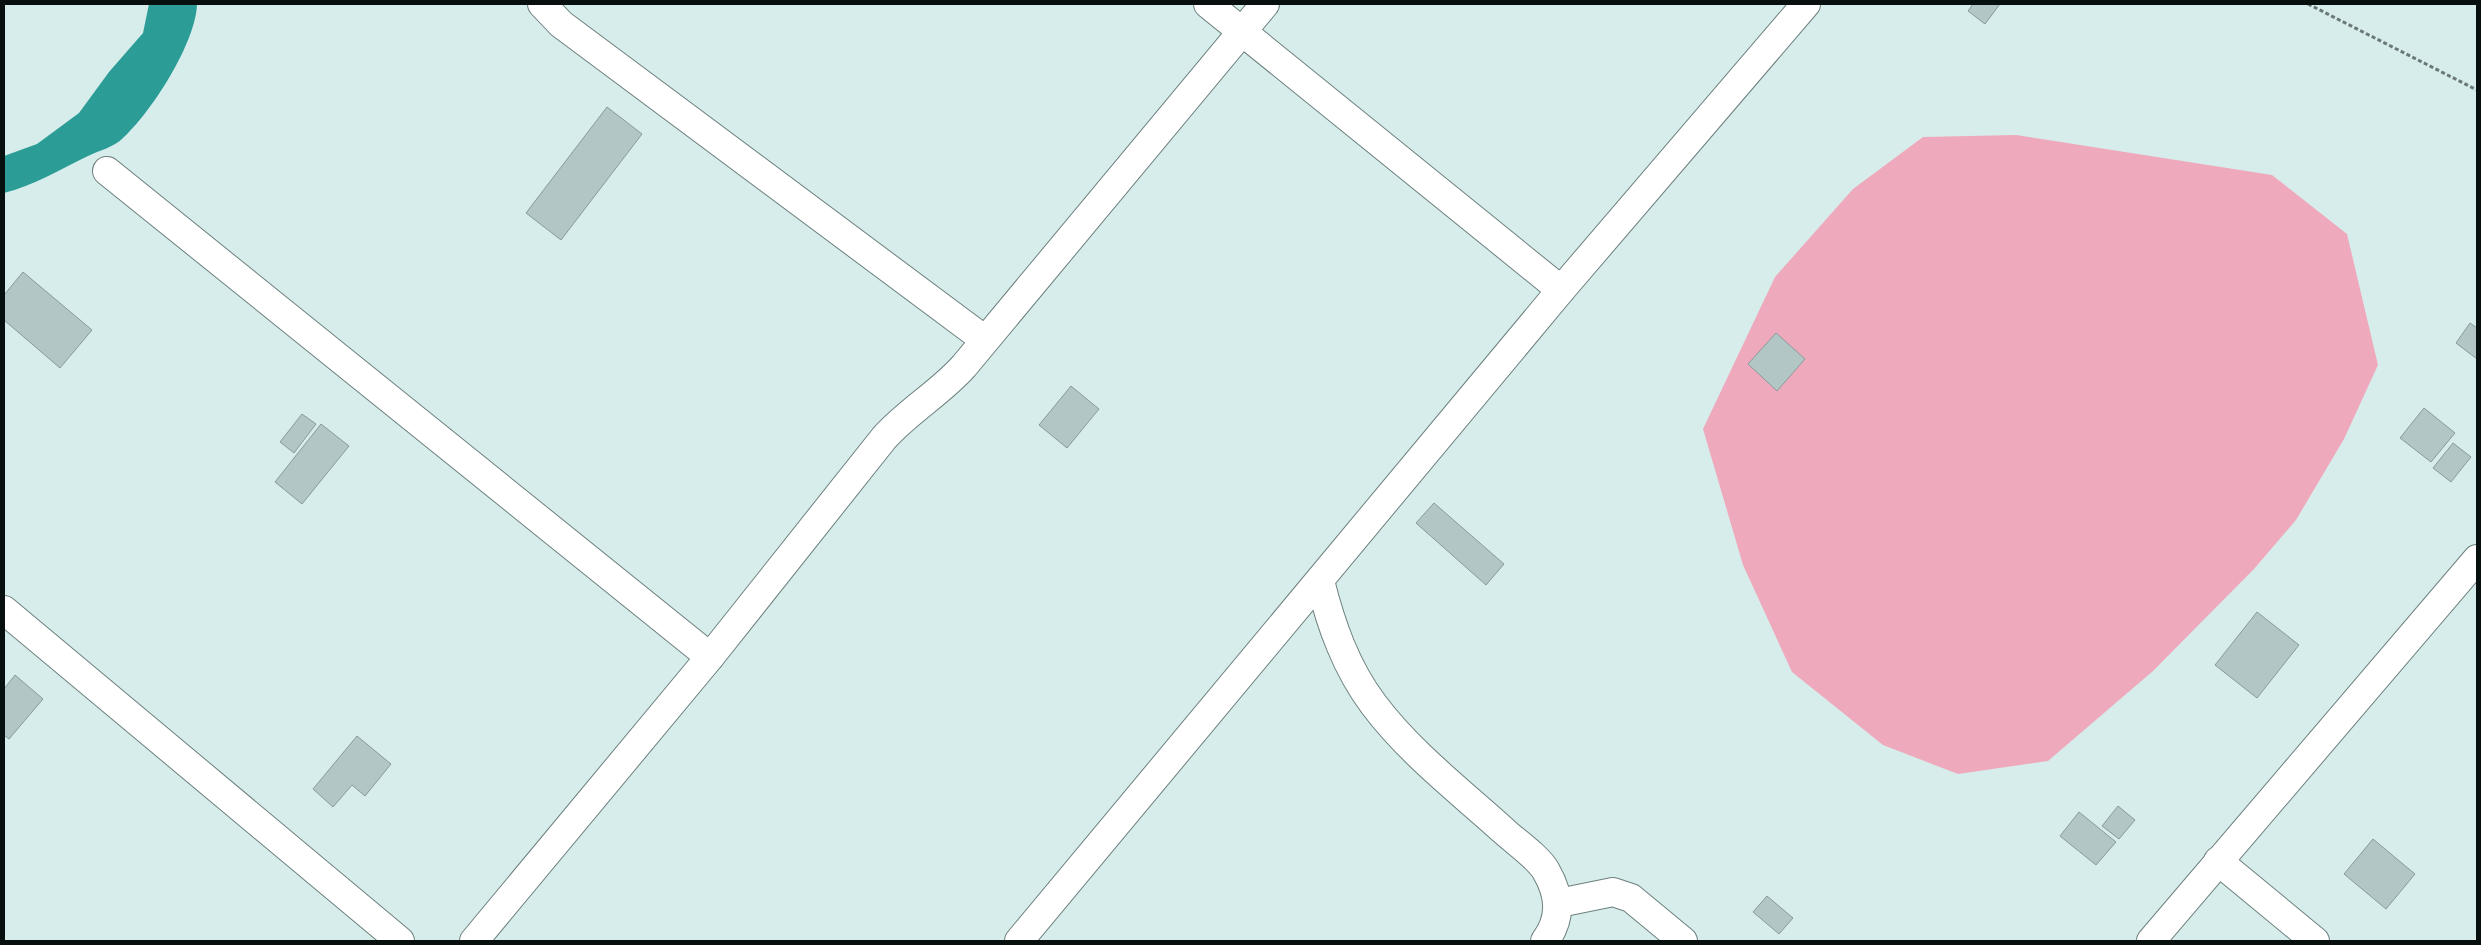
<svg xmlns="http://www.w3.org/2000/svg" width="2481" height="945" font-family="Raleway,sans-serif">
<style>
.green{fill:#efa9bc}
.water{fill:#2c9d96}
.building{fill:#b2c7c5;stroke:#879b99}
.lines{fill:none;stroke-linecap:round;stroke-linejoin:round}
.minor-casing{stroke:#6c807e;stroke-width:30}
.path{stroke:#6a7978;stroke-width:3;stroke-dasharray:4 2.5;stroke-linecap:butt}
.minor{stroke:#fff;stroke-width:28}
</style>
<rect width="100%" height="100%" fill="#d7edeb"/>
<polygon class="green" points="2016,135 2272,175 2347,234 2378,365 2344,439 2296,520 2254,569 2153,671 2048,761 1958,774 1883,745 1792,672 1743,565 1703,429 1775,277 1853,189 1923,137"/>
<path class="water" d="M149,4H197C196,43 151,113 122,139C114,147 98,151 88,156C59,170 35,185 4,193V156L37,144L79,113L109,72L143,33Z"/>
<g class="building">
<polygon points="1973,4 2000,4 1985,24 1968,11"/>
<polygon points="607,107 642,134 561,240 526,213"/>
<polygon points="23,272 92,330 60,368 4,320 4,295"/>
<polygon points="2470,323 2477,328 2477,359 2456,343"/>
<polygon points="1776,333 1805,359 1777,391 1748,364"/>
<polygon points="1071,386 1099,409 1067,448 1039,425"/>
<polygon points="2424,408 2455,433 2431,462 2400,438"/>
<polygon points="302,414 316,424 294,453 280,442"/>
<polygon points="321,424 349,446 302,504 275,482"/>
<polygon points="2453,443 2471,457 2451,482 2433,468"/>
<polygon points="1434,503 1504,564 1486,585 1416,523"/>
<polygon points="2257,612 2299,645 2257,698 2215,665"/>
<polygon points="15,675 43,699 9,739 4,735 4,689"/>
<polygon points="357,736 391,764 365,796 352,785 333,807 313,789"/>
<polygon points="2118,806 2135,820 2119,839 2102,826"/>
<polygon points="2079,812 2116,842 2096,865 2060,836"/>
<polygon points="2373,839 2415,874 2386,909 2344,874"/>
<polygon points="1767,896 1793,918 1779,934 1753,912"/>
</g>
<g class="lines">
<defs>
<g id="minor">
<polyline points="542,4 561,24 985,340"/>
<polyline points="1208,4 1561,290"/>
<polyline points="107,171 710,657"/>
<path d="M1320,581C1331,625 1346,668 1374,705C1410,753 1461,792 1505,832C1516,842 1539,858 1546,871C1560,895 1562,918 1545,941"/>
<polyline points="4,610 400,941"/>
<polyline points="2218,861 2315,941"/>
<polyline points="1559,903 1613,892 1631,898 1683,941"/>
<path d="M474,941L710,657L884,438C908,411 940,393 964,366L1265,4"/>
<polyline points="1019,941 1561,290 1806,4"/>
<polyline points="2151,941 2477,559"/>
</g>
</defs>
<use href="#minor" class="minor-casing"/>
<polyline class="path" points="2308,4 2477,90"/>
<use href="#minor" class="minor"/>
</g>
<rect width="2481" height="945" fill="none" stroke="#080f0f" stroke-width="10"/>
</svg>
